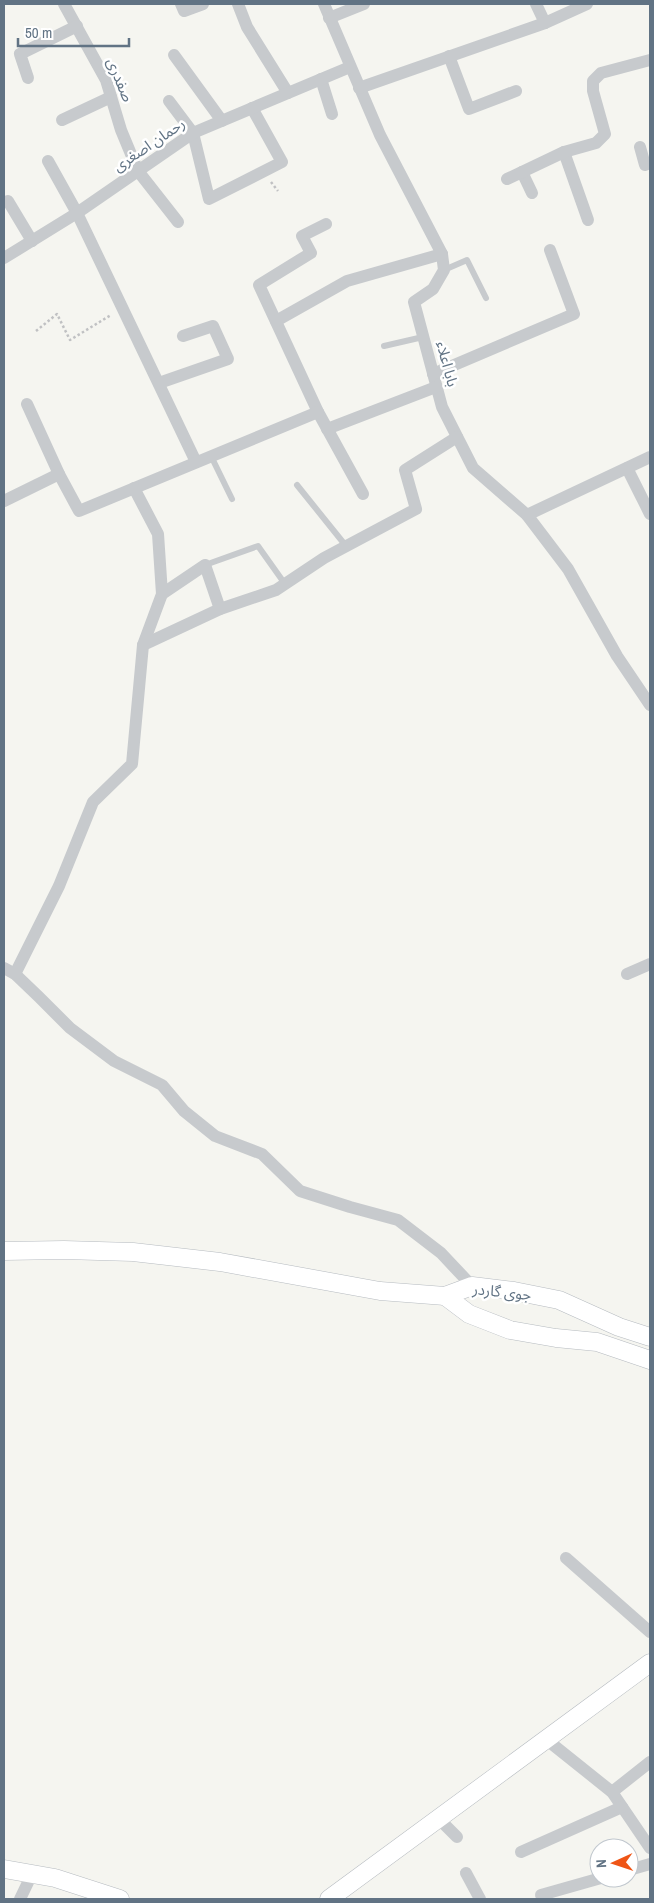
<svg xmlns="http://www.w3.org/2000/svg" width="654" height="1903" font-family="'Archivo Narrow','Noto Sans Arabic',sans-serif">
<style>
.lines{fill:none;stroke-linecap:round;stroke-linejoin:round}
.secondary-casing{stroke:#b6bbc0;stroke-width:19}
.path{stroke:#c0c1c3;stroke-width:2.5;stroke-dasharray:2.5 2.5;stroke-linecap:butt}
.lane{stroke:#c7cacd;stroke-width:6}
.street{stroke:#c7cacd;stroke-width:12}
.secondary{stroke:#fff;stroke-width:18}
.labels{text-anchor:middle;stroke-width:5;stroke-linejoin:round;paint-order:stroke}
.street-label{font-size:15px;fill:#617384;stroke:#fff}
</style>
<rect width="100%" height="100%" fill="#f5f5f0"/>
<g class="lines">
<defs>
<g id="secondary">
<polyline points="4,1251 64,1250 133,1252 220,1262 380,1291 445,1296 472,1286 514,1291 559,1300 619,1327 650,1337"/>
<polyline points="445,1296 469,1314 510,1330 556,1338 597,1342 650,1360"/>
<polyline points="4,1869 55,1878 120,1899"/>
<polyline points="329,1899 650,1663"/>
</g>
</defs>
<use href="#secondary" class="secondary-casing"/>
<g class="path">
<polyline points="271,182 278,191"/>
<polyline points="36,331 57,314 70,340 111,315"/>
</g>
<g class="lane">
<polyline points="444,270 467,260 486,298"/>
<polyline points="384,346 423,337"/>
<polyline points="211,456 232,499"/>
<polyline points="297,485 346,546"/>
<polyline points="205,565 258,546 285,584"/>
</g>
<g class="street">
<polyline points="64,4 106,80 121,130 138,171 178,222"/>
<polyline points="181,4 184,11 203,4"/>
<polyline points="238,4 247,27 288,93"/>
<polyline points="324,4 380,135 442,254 444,270 433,289 414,302 442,407 473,468 527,515 568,569 617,656 650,705"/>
<polyline points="536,4 545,23"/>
<polyline points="329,18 364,4"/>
<polyline points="174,55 222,121"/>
<polyline points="449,56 469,109 516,91"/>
<polyline points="28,78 20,54 77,26"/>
<polyline points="321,79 332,114"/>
<polyline points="359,88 545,23 587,4"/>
<polyline points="169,101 193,133 209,199 282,162 252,108"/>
<polyline points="62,120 111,97"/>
<polyline points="640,147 645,165 650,163"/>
<polyline points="564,152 588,220"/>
<polyline points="48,161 77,213 196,462"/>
<polyline points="522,172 532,193"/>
<polyline points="507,179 564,152 596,143 605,134 593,91 593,81 601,73 650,60"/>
<polyline points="8,201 32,241"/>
<polyline points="326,224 302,236 311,253 259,285 318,412 363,494"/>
<polyline points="4,258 77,213 193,133 350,67"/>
<polyline points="276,321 347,281 442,254"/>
<polyline points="433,374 574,314 550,250"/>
<polyline points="159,383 228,359 213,326 183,336"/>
<polyline points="27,404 59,474 79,511 318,412"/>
<polyline points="327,429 436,387"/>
<polyline points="627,468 650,514"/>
<polyline points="4,501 59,474"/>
<polyline points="527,515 650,457"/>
<polyline points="162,594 205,565 220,609"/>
<polyline points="143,645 220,609 276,590 324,558 416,509 405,470 457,437"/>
<polyline points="4,968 15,974 39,997 70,1028 114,1061 162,1085 184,1111 215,1136 262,1154 300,1191 350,1207 398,1220 441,1253 472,1286"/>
<polyline points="15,974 59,886 93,802 132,764 143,645 162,594 158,534 134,488"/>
<polyline points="627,974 650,964"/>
<polyline points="566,1558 650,1632"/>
<polyline points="547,1740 612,1792 650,1848"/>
<polyline points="612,1792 650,1762"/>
<polyline points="439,1819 457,1837"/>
<polyline points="521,1852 622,1807"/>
<polyline points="629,1870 650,1864"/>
<polyline points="466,1873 480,1899"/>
<polyline points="541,1895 601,1878"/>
<polyline points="20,1899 32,1874"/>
</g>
<use href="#secondary" class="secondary"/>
</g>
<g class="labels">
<g class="street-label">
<text transform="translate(120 80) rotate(68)" y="5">صفدری</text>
<text transform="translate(149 145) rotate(-34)" y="5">رحمان اصغری</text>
<text transform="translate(447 364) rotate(75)" y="5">بابا اعلاء</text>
<text transform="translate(502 1292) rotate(6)" y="5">جوی گاردر</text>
</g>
</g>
<rect width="654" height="1903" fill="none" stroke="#617384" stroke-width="10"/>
<g transform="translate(614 1863) rotate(267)"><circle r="24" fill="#ffffff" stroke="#c0c7ce"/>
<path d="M0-4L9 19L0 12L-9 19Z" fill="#ef5516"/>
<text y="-8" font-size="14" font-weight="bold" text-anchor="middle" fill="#617384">N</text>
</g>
<path d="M18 38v8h111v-8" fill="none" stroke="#617384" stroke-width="2.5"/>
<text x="25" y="38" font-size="15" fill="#617384" stroke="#ffffff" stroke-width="4" paint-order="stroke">50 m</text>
</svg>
